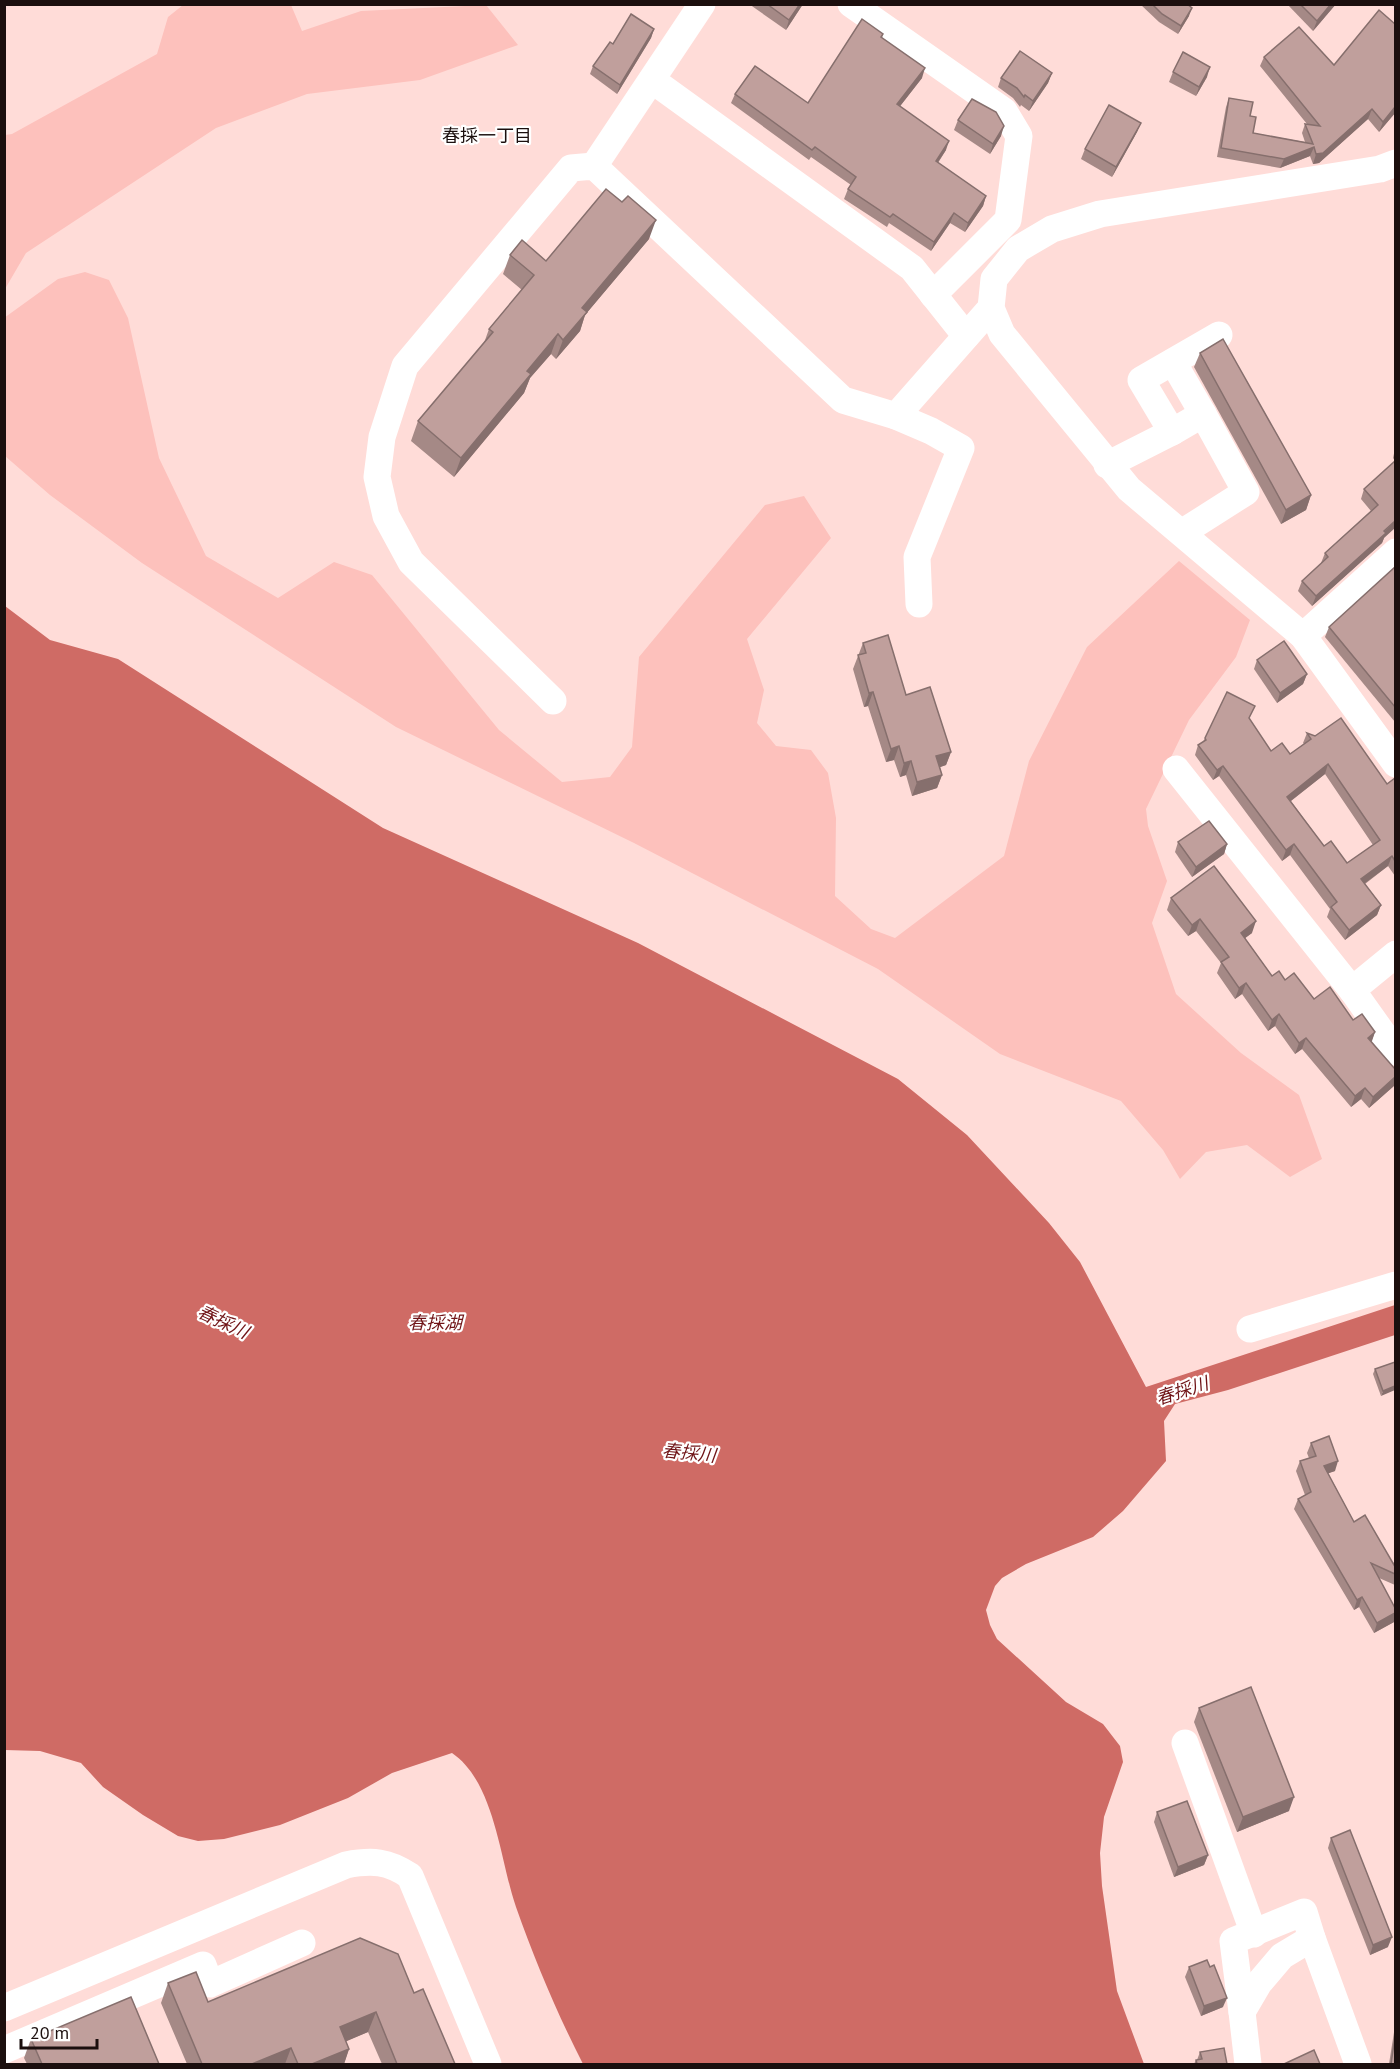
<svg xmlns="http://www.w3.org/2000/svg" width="1400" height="2069" font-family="'PT Sans','Noto Sans JP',sans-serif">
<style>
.green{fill:#fdc1bc}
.water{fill:#cf6b65}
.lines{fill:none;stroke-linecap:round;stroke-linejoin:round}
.minor{stroke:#fff;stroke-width:27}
.wall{fill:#a58986;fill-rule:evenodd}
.shaded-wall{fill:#866f6d}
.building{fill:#c09f9c;stroke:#866f6d;stroke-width:1.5;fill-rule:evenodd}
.labels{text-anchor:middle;stroke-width:4.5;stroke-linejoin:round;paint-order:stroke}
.neighbourhood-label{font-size:18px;fill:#1b0f0e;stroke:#fff}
.water-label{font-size:18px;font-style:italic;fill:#6f1316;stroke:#fff}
</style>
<rect width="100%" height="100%" fill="#ffdcd8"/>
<g class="green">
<polygon points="183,5 291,5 302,31 361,11 486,5 518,45 420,80 307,94 216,128 26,253 5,289 5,135 12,134 157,54 168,17"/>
<polygon points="85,272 109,280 128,318 159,458 206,556 278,598 334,562 372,575 499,730 562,782 610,777 632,747 639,657 765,505 804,496 831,538 747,639 764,690 757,723 776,746 811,750 828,773 836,818 835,896 871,929 895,938 1004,856 1029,761 1087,647 1179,561 1250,620 1236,657 1189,720 1146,809 1148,826 1167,881 1152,923 1176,994 1241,1053 1299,1095 1322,1159 1290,1177 1247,1145 1206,1152 1180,1179 1163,1150 1121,1101 1000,1054 878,969 634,843 396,727 142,563 50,495 5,456 4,318 58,279"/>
</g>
<path class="water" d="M5,606L50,640L118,659L383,828L638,943L898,1079L967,1135L1049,1223L1080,1262L1146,1387L1395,1305V1335L1228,1390L1175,1404L1164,1421L1166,1461L1123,1511L1093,1537L1026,1564L1002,1578L995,1586L986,1610L990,1625L997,1639L1066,1702L1103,1724L1120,1746L1123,1762L1104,1817L1100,1853L1102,1886L1117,1991L1144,2064H583C557,2013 535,1961 516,1907C500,1861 495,1782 452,1753L392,1773L348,1798L280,1825L224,1839L198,1841L178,1836L143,1815L103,1787L81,1763L40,1751L5,1750Z"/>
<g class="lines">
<g class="minor">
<polyline points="851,4 1004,111 1019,136 1008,220 933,295"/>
<polyline points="652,80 912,268 966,336"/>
<polyline points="1396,163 1380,169 1100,214 1052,229 1018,249 994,279 991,308 1002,334 1129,489 1303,636 1396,764"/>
<polyline points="594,166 702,4"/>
<polyline points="1173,362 1203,414"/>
<polyline points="896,416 931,431 961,448 917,557 919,604"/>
<polyline points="1172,432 1203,414 1246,492 1183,532"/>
<polyline points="1107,465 1172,432 1141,380 1219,335"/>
<polyline points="1303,636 1396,552"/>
<polyline points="553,701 411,562 386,516 377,477 382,437 405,366 571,168 594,166 843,400 896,416 991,308"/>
<polyline points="1176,769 1352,990"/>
<polyline points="1396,954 1352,990 1396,1052"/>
<polyline points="1250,1329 1396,1285"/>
<polyline points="1185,1743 1254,1934"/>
<path d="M4,2008L346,1865C372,1860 388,1861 410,1876L488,2064"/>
<polyline points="1242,2012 1233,1941 1304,1912 1312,1938"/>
<polyline points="4,2050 203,1965 210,1984 302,1943"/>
<polyline points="1248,2064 1242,2012 1259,1983 1282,1956 1312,1938 1358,2064"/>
</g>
</g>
<g class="wall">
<polygon points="749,4 803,4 786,30"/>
<polygon points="1140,4 1187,4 1189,16 1178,34 1159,22"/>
<polygon points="1287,4 1336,4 1313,31"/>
<polygon points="654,29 651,38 617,94 590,74 593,66 613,44"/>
<polygon points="883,34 882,38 922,78 900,106 946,150 938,163 986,196 983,206 965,232 950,223 931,251 889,223 887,227 844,199 848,189 851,185 811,157 809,160 731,103 735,94 808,103"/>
<polygon points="1264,57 1334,65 1395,113 1379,132 1368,119 1319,163 1313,164 1310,156 1280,168 1217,157 1226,107 1229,98 1250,116 1253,133 1305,142 1302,133 1305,124 1307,124 1260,66"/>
<polygon points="1173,72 1207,77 1196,96 1169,82"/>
<polygon points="1052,73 1048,83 1029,111 1021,105 1020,107 1013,98 998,87 1001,78"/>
<polygon points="958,120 1001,136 990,154 954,130"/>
<polygon points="1141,123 1137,132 1112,177 1081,159 1085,149"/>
<polygon points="649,239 585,315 580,331 556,359 551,354 530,378 524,393 454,477 411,441 418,421 484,343 489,329 522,290 503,274 510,255 546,261"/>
<polygon points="1200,353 1311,495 1306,510 1281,524 1194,367"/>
<polygon points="1395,449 1395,461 1393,458"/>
<polygon points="1395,461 1384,538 1382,543 1312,606 1298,591 1302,581 1322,563 1321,563 1325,553 1371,511 1361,499 1364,489"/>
<polygon points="1395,567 1395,722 1325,637 1329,627"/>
<polygon points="863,643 906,695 951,752 946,765 940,767 942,775 937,788 912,796 906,775 900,777 894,760 886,762 868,706 864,707 853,669"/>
<polygon points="1257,660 1307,674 1303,684 1277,703 1254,669"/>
<path d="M1250,720L1271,751L1290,754L1304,744L1303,743L1307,733L1387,784L1395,778V876L1388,866L1365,884L1381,905L1377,915L1345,940L1327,917L1330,909L1290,855L1282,861L1219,776L1213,780L1195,755L1198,745L1203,742L1205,738ZM1325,774L1373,845L1347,863L1324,846L1291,801Z"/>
<polygon points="1178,842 1227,844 1224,854 1192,877 1175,852"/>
<polygon points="1171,898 1252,933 1245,938 1272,976 1285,980 1314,999 1375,1032 1371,1042 1395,1085 1369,1108 1361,1099 1351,1107 1302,1049 1295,1054 1275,1026 1268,1031 1242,994 1235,999 1217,973 1221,963 1196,931 1188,936 1167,910"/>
<polygon points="1395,1362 1381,1396 1373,1374 1375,1369"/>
<polygon points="1311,1443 1335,1471 1328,1473 1354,1522 1394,1565 1395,1561 1395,1585 1379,1578 1394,1622 1374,1633 1359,1607 1354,1610 1294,1509 1298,1499 1305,1495 1296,1471 1300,1461 1309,1458 1307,1453"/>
<polygon points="1199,1708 1289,1811 1237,1832 1194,1722"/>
<polygon points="1157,1812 1208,1855 1204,1865 1174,1877 1154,1822"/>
<polygon points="1331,1838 1388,1947 1370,1955 1328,1848"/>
<polygon points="1189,1967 1223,2007 1201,2016 1185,1977"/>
<polygon points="168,1983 208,2002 414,1993 455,2064 382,2064 368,2032 346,2041 349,2049 344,2064 187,2064 161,2003"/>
<polygon points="1395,2026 1395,2064 1389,2064"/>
<polygon points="31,2039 159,2064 27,2064 24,2058"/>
<polygon points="1200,2052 1227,2064 1194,2064 1196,2060 1197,2060"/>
</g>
<g class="shaded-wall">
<polygon points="800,4 803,4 786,30 789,20"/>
<polygon points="1331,4 1336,4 1313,31 1317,21"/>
<polygon points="1192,8 1189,16 1178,34 1181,26"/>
<polygon points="654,29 651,38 617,94 620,85"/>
<polygon points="1210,67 1207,77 1196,96 1199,87"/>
<polygon points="925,68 922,78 894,114 897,104"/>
<polygon points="1052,73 1048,83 1029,111 1033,101"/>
<polygon points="1395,107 1395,113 1379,132 1383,122"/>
<polygon points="1372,109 1368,119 1319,163 1313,164 1316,154"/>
<polygon points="1141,123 1137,132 1112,177 1116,167"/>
<polygon points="1004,126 1001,136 990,154 993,144"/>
<polygon points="949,141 946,150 932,171 936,161"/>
<polygon points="1314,147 1310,156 1280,168 1284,159"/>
<polygon points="986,196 983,206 965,232 968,223"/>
<polygon points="954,213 950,223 931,251 934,242"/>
<polygon points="656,220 649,239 585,315 580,331 556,359 563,340 582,308"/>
<polygon points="558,334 551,354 530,378 524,393 454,477 461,458 527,371"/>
<polygon points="1311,495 1306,510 1281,524 1286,510"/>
<polygon points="1395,521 1395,528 1384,538 1382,543 1312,606 1316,596"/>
<polygon points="1307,674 1303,684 1277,703 1280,693"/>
<polygon points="873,692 868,706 864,707 869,693"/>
<polygon points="899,746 894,760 886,762 891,749"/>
<polygon points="951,752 946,765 932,770 936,756"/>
<polygon points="911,761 906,775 900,777 904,763"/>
<polygon points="1328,764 1325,774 1283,807 1287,797"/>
<polygon points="1223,766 1219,776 1213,780 1217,770"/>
<polygon points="942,775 937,788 912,796 917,782"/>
<polygon points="1227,844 1224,854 1192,877 1196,867"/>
<polygon points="1294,844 1290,855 1282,861 1286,850"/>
<polygon points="1392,856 1388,866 1357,889 1361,879"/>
<polygon points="1381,905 1377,915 1345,940 1349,930"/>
<polygon points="1200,919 1196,931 1188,936 1192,925"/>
<polygon points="1256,921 1252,933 1237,944 1241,933"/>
<polygon points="1246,983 1242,994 1235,999 1239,988"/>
<polygon points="1279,1014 1275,1026 1268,1031 1272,1020"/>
<polygon points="1375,1032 1371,1044 1368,1038"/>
<polygon points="1306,1038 1302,1049 1295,1054 1299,1043"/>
<polygon points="1395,1077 1395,1085 1369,1108 1373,1097"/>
<polygon points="1365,1088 1361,1099 1351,1107 1355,1096"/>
<polygon points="1395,1386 1395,1390 1381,1396 1383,1391"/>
<polygon points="1338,1461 1335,1471 1321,1476 1324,1466"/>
<polygon points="1362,1597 1359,1607 1354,1610 1357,1600"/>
<polygon points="1395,1613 1394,1622 1374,1633 1377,1623"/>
<polygon points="1294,1797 1289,1811 1237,1832 1243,1817"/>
<polygon points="1208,1855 1204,1865 1174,1877 1178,1867"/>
<polygon points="1392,1937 1388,1947 1370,1955 1373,1945"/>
<polygon points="1227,1998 1223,2007 1201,2016 1204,2006"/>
<polygon points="376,2012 368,2032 333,2047 340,2027"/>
<polygon points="291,2048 285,2064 252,2064"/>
<polygon points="349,2049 344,2064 312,2064"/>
</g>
<g class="building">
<polygon points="767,4 800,4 789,20"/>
<polygon points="1152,4 1187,4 1192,8 1181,26 1162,14"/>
<polygon points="1300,4 1331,4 1317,21"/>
<polygon points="1379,10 1395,24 1395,107 1383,122 1372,109 1323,153 1316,154 1314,147 1284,159 1221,148 1229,98 1253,102 1250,116 1256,117 1253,133 1313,144 1305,124 1320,126 1264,57 1299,27 1334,65"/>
<polygon points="631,14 654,29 620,85 593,66 610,42 613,44"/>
<polygon points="862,19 883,34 881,37 925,68 897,104 949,141 936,161 986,196 968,223 954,213 934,242 893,214 890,217 848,189 856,177 815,147 812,150 735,94 755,66 808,103"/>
<polygon points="1020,51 1052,73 1033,101 1025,95 1024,97 1017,88 1001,78"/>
<polygon points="1183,52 1210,67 1199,87 1173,72"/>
<polygon points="972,99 996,112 1004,126 993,144 958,120"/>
<polygon points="1109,105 1141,123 1116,167 1085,149"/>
<polygon points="606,189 622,202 628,196 656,220 582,308 587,312 563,340 558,334 527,371 531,374 461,458 418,421 493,332 489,329 534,275 510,255 522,240 546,261"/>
<polygon points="1223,339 1311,495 1286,510 1200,353"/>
<polygon points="1395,461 1395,521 1384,531 1386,533 1316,596 1302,581 1328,557 1325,553 1378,505 1364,489"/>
<polygon points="1395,567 1395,707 1329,627"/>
<polygon points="888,635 906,695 930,687 951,752 936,756 942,775 917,782 911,761 904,763 899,746 891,749 873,692 869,693 858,655 866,653 863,643"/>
<polygon points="1284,641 1307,674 1280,693 1257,660"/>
<path d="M1227,692L1255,706L1249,718L1271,751L1282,743L1290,754L1311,739L1307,733L1315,736L1341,718L1387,784L1395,778V861L1392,856L1361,879L1381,905L1349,930L1331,907L1337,902L1294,844L1286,850L1223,766L1217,770L1198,745L1206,740L1205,738ZM1328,764L1380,840L1347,863L1331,841L1324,846L1287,797Z"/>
<polygon points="1209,821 1227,844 1196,867 1178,842"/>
<polygon points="1214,866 1256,921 1241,933 1272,976 1279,971 1285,980 1294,973 1314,999 1330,987 1353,1020 1362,1014 1375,1032 1368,1038 1395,1069 1395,1077 1373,1097 1365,1088 1355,1096 1306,1038 1299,1043 1279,1014 1272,1020 1246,983 1239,988 1221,962 1229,957 1200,919 1192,925 1171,898"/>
<polygon points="1395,1362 1395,1386 1383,1391 1375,1369"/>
<polygon points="1329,1436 1338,1461 1324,1466 1354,1522 1365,1515 1394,1565 1395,1561 1395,1574 1371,1563 1395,1608 1395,1613 1377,1623 1362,1597 1357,1600 1298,1499 1311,1492 1300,1461 1316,1456 1311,1443"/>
<polygon points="1251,1687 1294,1797 1243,1817 1199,1708"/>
<polygon points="1187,1801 1208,1855 1178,1867 1157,1812"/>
<polygon points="1350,1830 1392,1937 1373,1945 1331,1838"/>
<polygon points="360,1938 398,1954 414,1993 423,1989 455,2064 397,2064 376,2012 340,2027 349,2049 312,2064 298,2064 291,2048 252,2064 202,2064 168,1983 196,1972 208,2002"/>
<polygon points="1207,1960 1210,1967 1214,1965 1227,1998 1204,2006 1189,1967"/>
<polygon points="131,1997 159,2064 42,2064 31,2039"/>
<polygon points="1395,2037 1395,2064 1391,2064"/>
<polygon points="1224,2048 1227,2064 1197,2064 1196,2060 1202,2059 1200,2052"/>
<polygon points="1314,2050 1320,2064 1284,2064"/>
</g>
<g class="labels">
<g class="neighbourhood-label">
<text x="487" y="142">春採一丁目</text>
</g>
<g class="water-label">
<text transform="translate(223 1322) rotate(25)" y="6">春採川</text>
<text x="435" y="1329">春採湖</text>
<text transform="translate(1182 1391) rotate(-18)" y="6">春採川</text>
<text transform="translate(689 1453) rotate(6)" y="6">春採川</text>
</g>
</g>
<rect width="1400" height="2069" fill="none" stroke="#1b0f0e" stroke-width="12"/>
<path d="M21 2039v9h76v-9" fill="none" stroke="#1b0f0e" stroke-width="3"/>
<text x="30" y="2039" font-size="18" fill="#1b0f0e" stroke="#ffffff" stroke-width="4.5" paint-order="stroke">20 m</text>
</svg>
